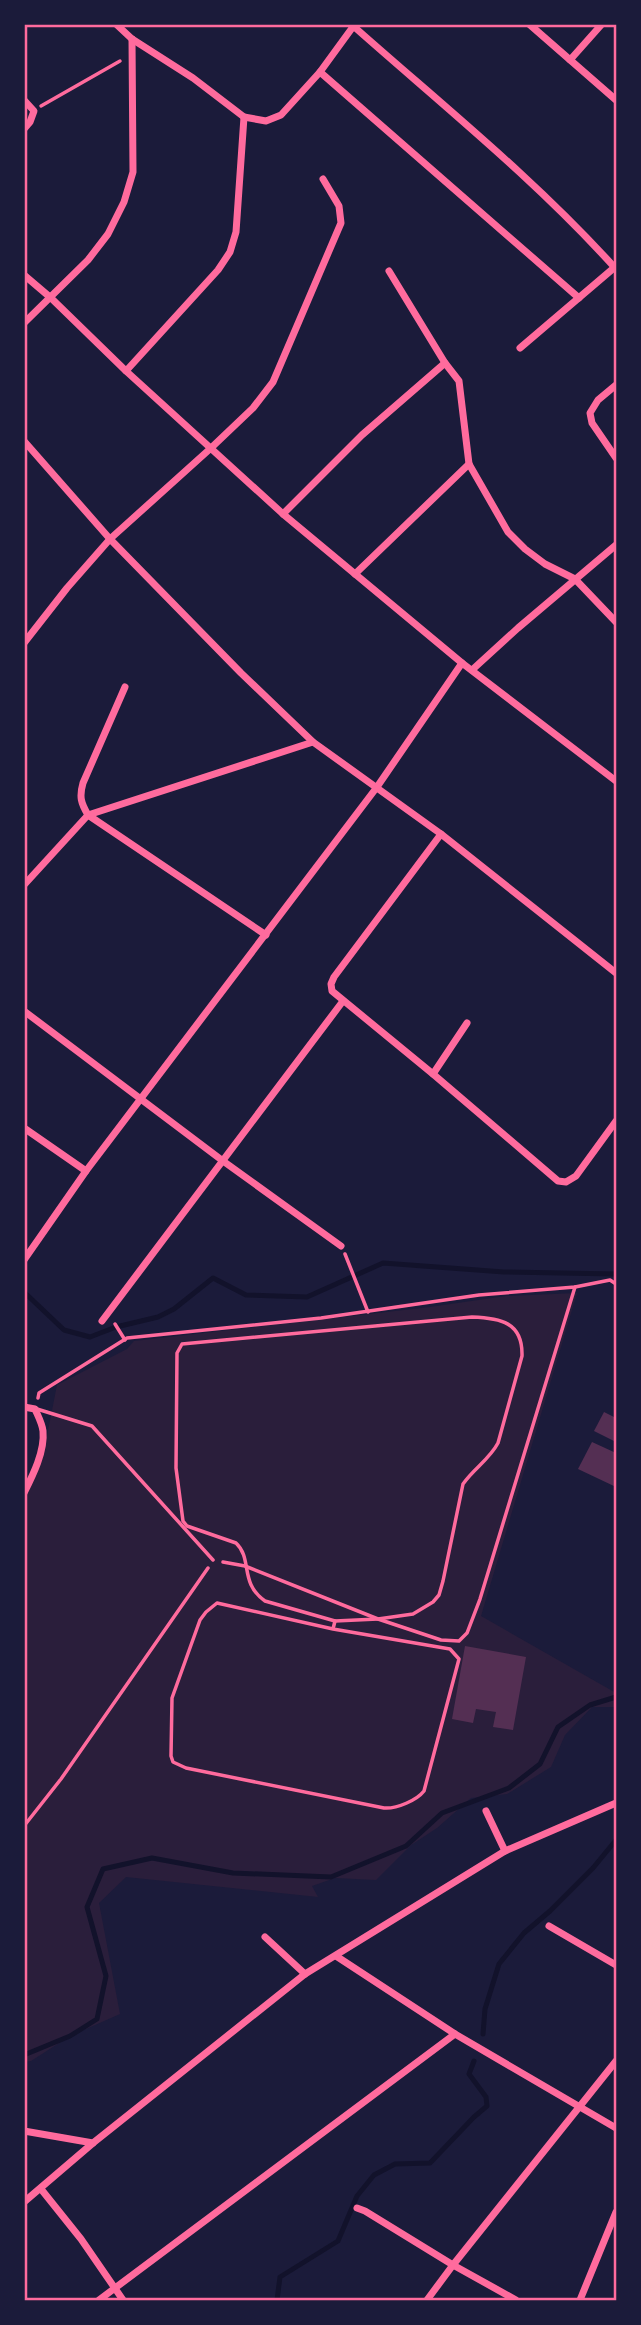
<svg xmlns="http://www.w3.org/2000/svg" width="641" height="2325" font-family="'Space Grotesk',sans-serif">
<style>
.green{fill:#2a1e3b}
.lines{fill:none;stroke-linecap:round;stroke-linejoin:round}
.stream{stroke:#12122b;stroke-width:5}
.building{fill:#542f53}
.path{stroke:#ff6b9d;stroke-width:3.5}
.service{stroke:#ff6b9d;stroke-width:3.5}
.minor{stroke:#ff6b9d;stroke-width:7}
.neatline{fill:none;stroke:#ff6b9d;stroke-width:2.5}
</style>
<rect width="100%" height="100%" fill="#1b1b3a"/>
<polygon class="green" points="577,1293 481,1616 616,1693 616,1707 592,1707 565,1735 551,1767 507,1794 471,1798 437,1828 411,1845 376,1880 335,1878 312,1886 318,1897 126,1877 99,1903 120,2014 70,2036 31,2061 25,2062 24,1487 45,1446 57,1385 127,1349 134,1341 430,1307 506,1296"/>
<g class="lines">
<g class="stream">
<polyline points="24,1292 64,1330 90,1337 116,1327 158,1317 174,1309 213,1278 246,1295 307,1297 383,1263 504,1272 616,1274"/>
<polyline points="483,2034 485,2009 499,1964 524,1933 550,1911 593,1868 616,1840"/>
<polyline points="24,2055 70,2036 97,2019 106,1976 87,1907 103,1869 152,1858 233,1873 331,1877 406,1846 442,1813 509,1788 540,1764 558,1727 590,1705 616,1697"/>
<polyline points="277,2300 280,2277 338,2241 357,2196 374,2175 395,2164 430,2163 474,2117 487,2106 486,2097 469,2074 474,2061"/>
</g>
</g>
<g class="building">
<polygon points="604,1412 616,1418 616,1442 594,1431"/>
<polygon points="592,1442 616,1453 616,1487 578,1469"/>
<polygon points="465,1646 526,1657 513,1730 493,1727 496,1712 476,1709 473,1723 452,1719"/>
</g>
<g class="lines">
<g class="path">
<polyline points="41,106 120,61"/>
<polyline points="345,1254 368,1312"/>
<path d="M472,1317C500,1318 523,1322 522,1356L498,1443C489,1460 474,1468 463,1484L443,1581L439,1595L433,1602L413,1614L378,1619L335,1621L265,1601C239,1583 253,1559 236,1543L187,1526L183,1521L176,1468L177,1353L182,1344Z"/>
<polyline points="115,1324 125,1340"/>
<polyline points="38,1398 39,1393 127,1338 321,1318 479,1295 575,1287 610,1280 616,1284"/>
<polyline points="223,1562 245,1566 378,1619 441,1640 459,1641 467,1633 480,1599 575,1287"/>
<path d="M333,1629L450,1649L459,1659L424,1791C417,1800 397,1809 384,1808L186,1768L173,1762L171,1756L172,1698L200,1620L206,1612L217,1603L333,1629L335,1621"/>
<polyline points="24,1826 61,1779 208,1568"/>
</g>
<polyline class="service" points="37,1409 92,1426 213,1560"/>
<g class="minor">
<polyline points="116,24 132,39 193,78 244,117 266,121 281,115 320,72 355,24"/>
<path d="M351,24C441,104 535,179 616,269"/>
<polyline points="529,24 616,100"/>
<polyline points="570,60 602,24"/>
<polyline points="320,72 579,298"/>
<polyline points="24,100 34,111 30,122 24,129"/>
<polyline points="389,271 445,363 459,381 469,464 508,532 525,549 545,564 575,579 616,622"/>
<polyline points="24,275 51,298 126,371 283,514 462,663 616,781"/>
<polyline points="24,323 88,260 108,234 124,202 133,172 132,39"/>
<polyline points="520,348 615,267"/>
<polyline points="126,371 218,270 230,252 236,232 244,117"/>
<polyline points="616,385 598,400 590,413 592,423 616,458"/>
<polyline points="24,441 110,539 241,673 313,742 441,834 616,973"/>
<polyline points="283,514 362,435 445,363"/>
<polyline points="355,574 469,464"/>
<polyline points="24,643 67,588 110,539 211,448 253,408 273,382 341,223 339,206 323,179"/>
<polyline points="472,670 518,628 616,545"/>
<path d="M125,687L83,783C79,797 81,803 88,815L266,935"/>
<polyline points="441,834 334,977 331,984 332,991 433,1074 558,1181 566,1182 576,1176 616,1121"/>
<polyline points="24,885 88,815 313,742"/>
<polyline points="24,1011 223,1161 341,1246"/>
<polyline points="433,1074 467,1023"/>
<polyline points="24,1128 86,1171"/>
<polyline points="24,1260 86,1171 377,787 462,663"/>
<polyline points="102,1321 343,1001"/>
<path d="M24,1407L35,1409C38,1416 42,1423 43,1431C45,1451 33,1475 24,1493"/>
<polyline points="486,1811 505,1851"/>
<polyline points="549,1926 616,1965"/>
<polyline points="265,1937 305,1974"/>
<polyline points="336,1956 455,2034 616,2128"/>
<polyline points="24,2131 93,2143"/>
<polyline points="41,2189 81,2239 123,2300"/>
<polyline points="24,2202 93,2143 305,1974 505,1851 616,1803"/>
<polyline points="357,2208 365,2211 453,2265 516,2300"/>
<polyline points="99,2300 455,2034"/>
<polyline points="427,2300 453,2265 616,2061"/>
<polyline points="580,2300 616,2212"/>
</g>
</g>
<rect width="641" height="2325" fill="none" stroke="#1b1b3a" stroke-width="52"/>
<rect x="26" y="26" width="589" height="2273" class="neatline"/>
</svg>
